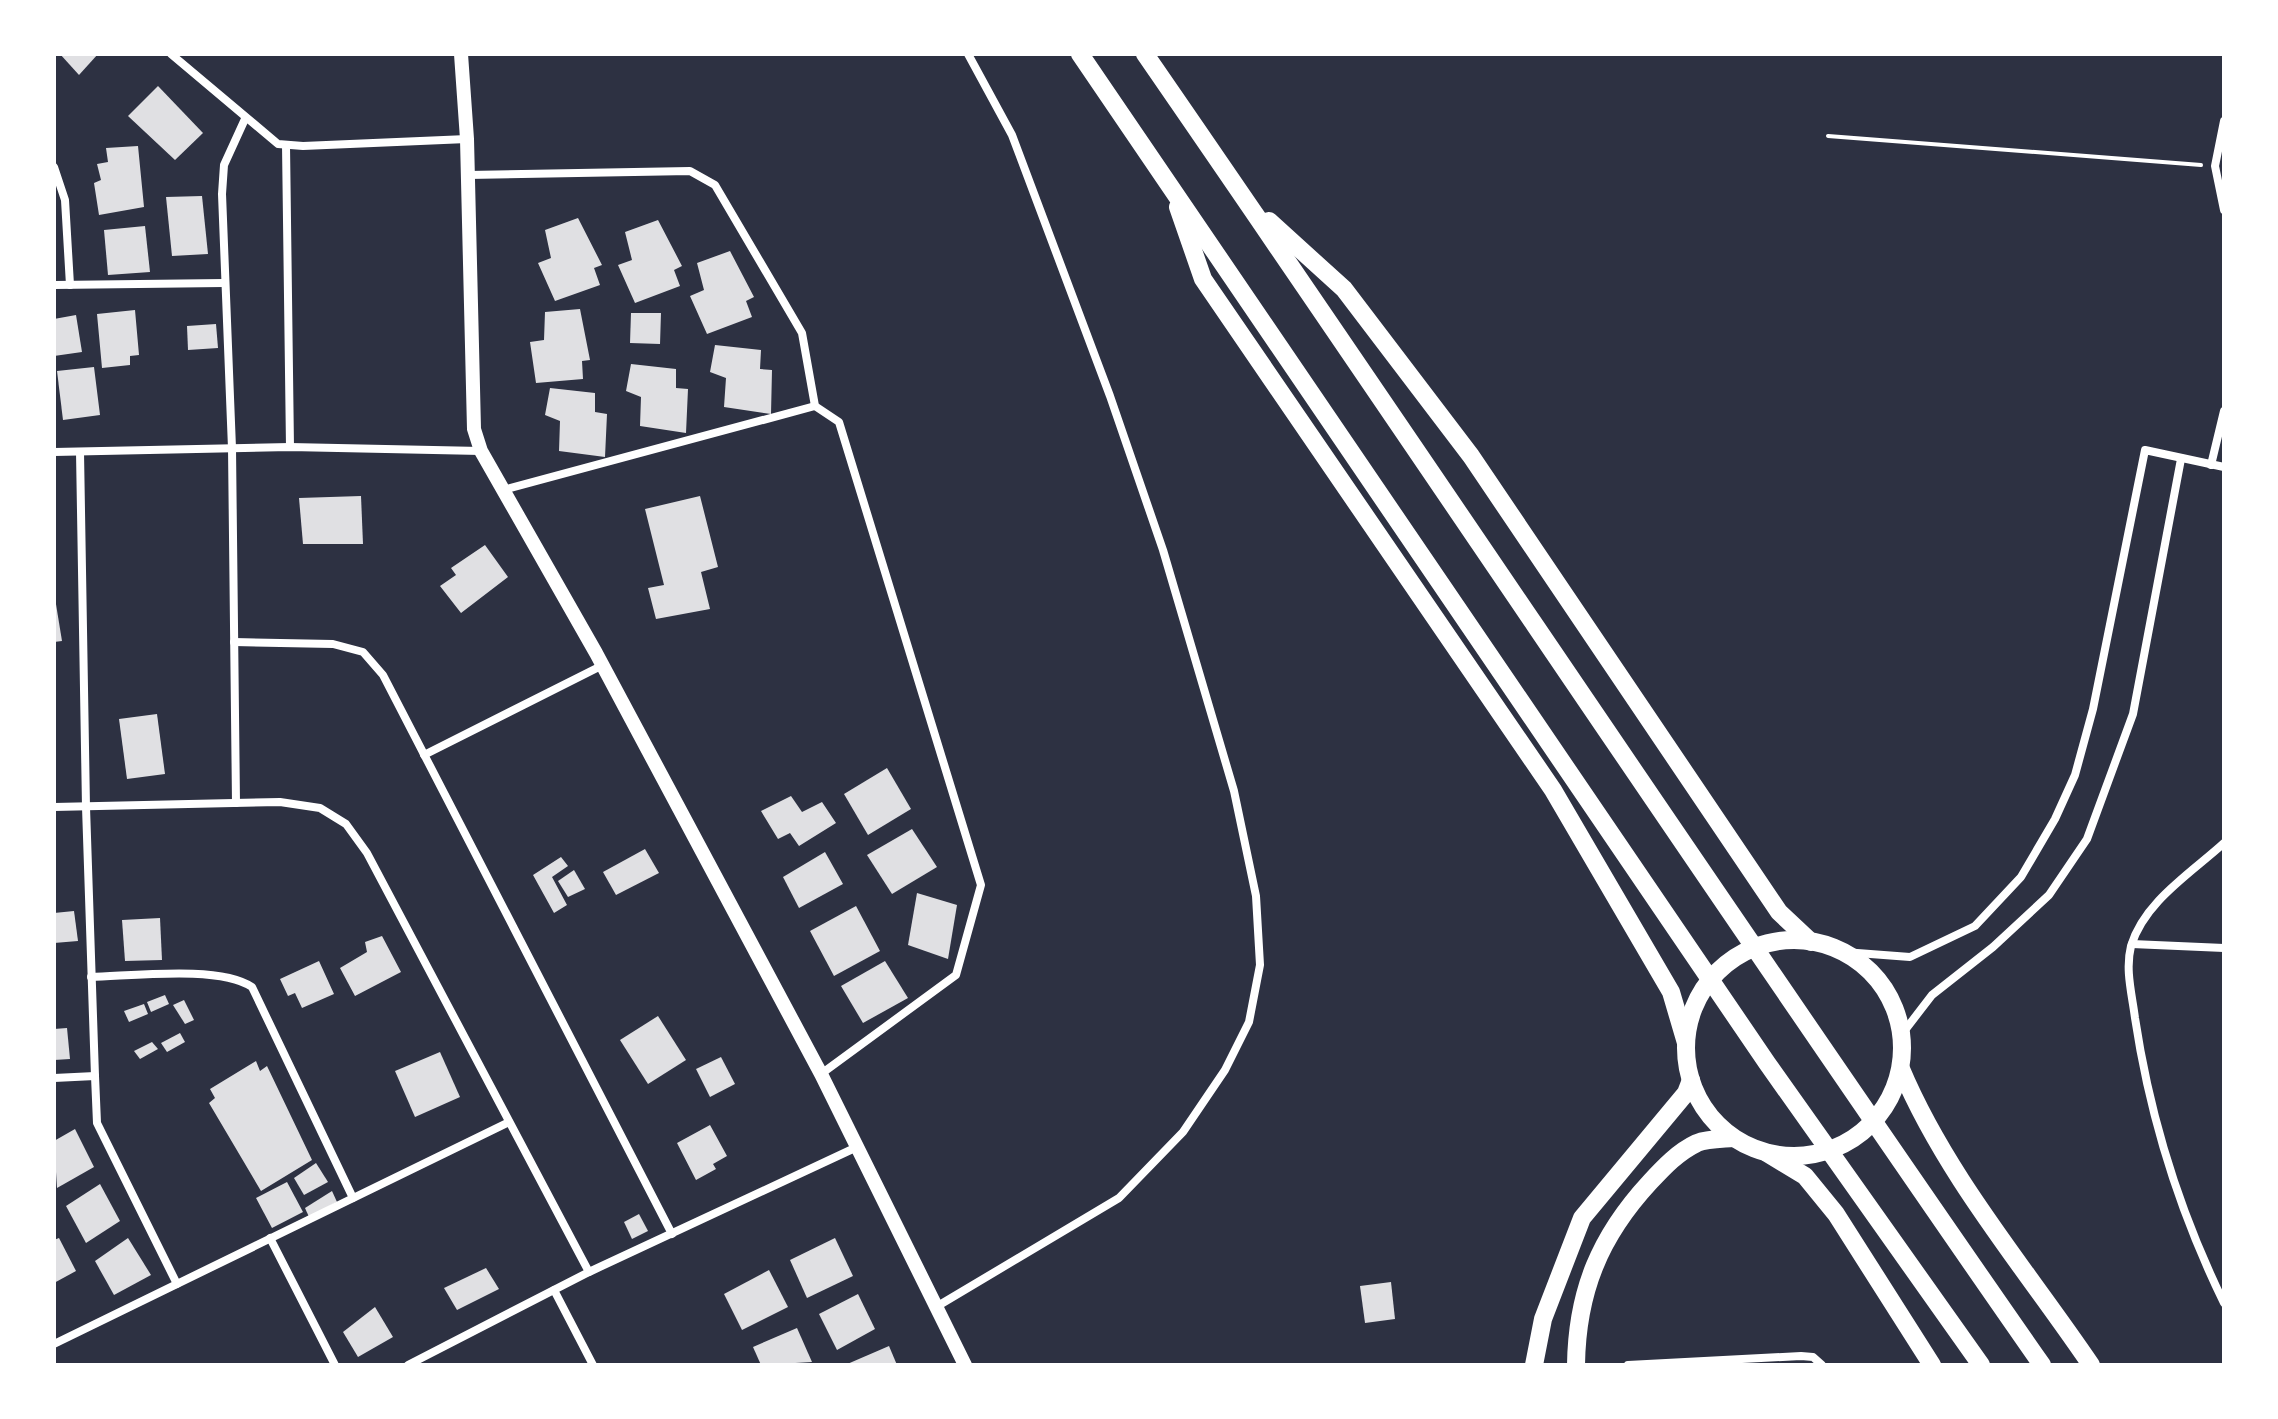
<svg xmlns="http://www.w3.org/2000/svg" width="2278" height="1419" font-family="Ubuntu,sans-serif">
<style>
.building{fill:#e0e0e3}
.lines{fill:none;stroke-linecap:round;stroke-linejoin:round}
.path{stroke:#fff;stroke-width:4}
.minor{stroke:#fff;stroke-width:8}
.tertiary{stroke:#fff;stroke-width:14}
.primary{stroke:#fff;stroke-width:18}
.trunk{stroke:#fff;stroke-width:18}
</style>
<rect width="100%" height="100%" fill="#2d3142"/>
<g class="building">
<polygon points="60,54 98,54 79,75"/>
<polygon points="158,86 203,133 175,160 128,116"/>
<polygon points="138,146 144,207 99,215 94,183 101,180 97,164 108,162 106,148"/>
<polygon points="202,196 208,254 172,256 166,197"/>
<polygon points="578,218 602,265 594,268 600,285 555,301 538,263 551,258 545,230"/>
<polygon points="658,220 682,266 674,270 680,286 635,303 618,265 632,260 625,232"/>
<polygon points="145,226 150,272 108,275 104,230"/>
<polygon points="730,251 754,297 746,301 752,317 707,334 690,296 704,290 697,263"/>
<polygon points="580,309 590,360 582,361 583,379 536,383 530,342 544,340 545,312"/>
<polygon points="135,310 139,355 130,356 130,365 102,368 97,314"/>
<polygon points="631,313 661,313 660,344 630,343"/>
<polygon points="76,315 82,352 54,356 54,319"/>
<polygon points="216,324 218,348 188,350 187,326"/>
<polygon points="715,345 761,350 760,369 772,370 771,414 724,407 726,378 710,372"/>
<polygon points="631,364 676,369 676,388 688,389 686,433 640,426 641,397 626,391"/>
<polygon points="94,367 100,415 63,420 57,371"/>
<polygon points="550,388 595,393 595,412 607,414 605,457 559,451 560,421 545,415"/>
<polygon points="361,496 363,544 303,544 299,498"/>
<polygon points="700,496 718,567 701,572 710,609 656,619 648,588 664,585 645,509"/>
<polygon points="485,545 508,577 461,613 440,586 456,575 451,568"/>
<polygon points="54,592 62,641 54,642"/>
<polygon points="157,714 165,774 127,779 119,719"/>
<polygon points="887,768 911,809 868,835 844,794"/>
<polygon points="791,796 802,812 822,802 836,823 799,846 790,833 778,839 761,811"/>
<polygon points="912,829 937,867 892,894 867,855"/>
<polygon points="645,849 659,873 616,895 603,872"/>
<polygon points="825,852 843,884 799,908 783,877"/>
<polygon points="561,857 568,866 552,877 567,905 554,913 533,875"/>
<polygon points="574,870 585,889 568,897 558,881"/>
<polygon points="917,893 957,905 948,959 908,945"/>
<polygon points="856,906 880,951 834,976 810,931"/>
<polygon points="74,911 78,941 54,943 54,913"/>
<polygon points="160,918 162,960 125,961 122,920"/>
<polygon points="382,936 401,972 355,996 340,968 367,952 365,942"/>
<polygon points="319,961 334,994 302,1008 295,993 288,996 280,979"/>
<polygon points="885,961 908,998 863,1023 841,986"/>
<polygon points="165,995 169,1004 151,1012 147,1002"/>
<polygon points="184,1000 194,1020 185,1024 173,1005"/>
<polygon points="144,1004 148,1014 129,1022 124,1011"/>
<polygon points="658,1016 686,1060 648,1084 620,1040"/>
<polygon points="67,1028 70,1059 54,1060 54,1029"/>
<polygon points="180,1033 185,1042 167,1052 161,1043"/>
<polygon points="152,1042 158,1049 140,1059 134,1051"/>
<polygon points="440,1052 460,1097 415,1117 395,1071"/>
<polygon points="721,1057 735,1084 710,1097 696,1069"/>
<polygon points="256,1061 260,1071 267,1066 312,1160 261,1191 209,1103 215,1098 210,1089"/>
<polygon points="710,1125 727,1156 713,1164 716,1169 696,1180 677,1143"/>
<polygon points="75,1129 94,1167 57,1188 54,1141"/>
<polygon points="316,1163 328,1182 304,1195 294,1178"/>
<polygon points="287,1182 303,1212 272,1228 256,1198"/>
<polygon points="100,1184 120,1221 86,1243 66,1206"/>
<polygon points="332,1191 337,1202 309,1217 305,1208"/>
<polygon points="639,1214 648,1231 632,1239 624,1222"/>
<polygon points="59,1238 76,1271 54,1283 54,1240"/>
<polygon points="128,1238 151,1275 114,1295 95,1261"/>
<polygon points="835,1238 853,1276 807,1298 790,1260"/>
<polygon points="486,1268 499,1289 457,1310 444,1288"/>
<polygon points="769,1270 788,1307 742,1330 724,1294"/>
<polygon points="1391,1282 1395,1319 1365,1323 1360,1286"/>
<polygon points="858,1294 875,1329 837,1350 819,1314"/>
<polygon points="375,1307 393,1337 358,1357 343,1332"/>
<polygon points="797,1328 812,1362 761,1365 753,1347"/>
<polygon points="889,1346 897,1365 845,1365"/>
</g>
<g class="lines">
<polyline class="path" points="1828,136 2201,165"/>
<g class="minor">
<polyline points="171,54 278,144 303,146 467,139"/>
<polyline points="2224,121 2215,166 2224,210"/>
<polyline points="286,145 290,447"/>
<polyline points="54,167 65,200 70,285"/>
<polyline points="468,175 690,171 715,185 802,333 815,406 839,422 981,885 956,975 821,1074"/>
<polyline points="54,285 224,283"/>
<polyline points="54,452 290,447 481,451"/>
<polyline points="80,452 86,807 95,1076"/>
<polyline points="2211,465 2224,411"/>
<polyline points="503,490 815,406"/>
<polyline points="234,642 333,644 363,652 383,675 672,1234"/>
<polyline points="424,755 603,665"/>
<polyline points="236,803 232,448 222,194 224,165 245,119"/>
<polyline points="54,807 280,802 320,808 346,824 367,853 589,1272"/>
<path d="M2224,843C2191,873 2144,902 2131,946C2125,970 2132,994 2135,1018C2150,1118 2180,1213 2224,1303"/>
<polyline points="2132,944 2224,948"/>
<polyline points="1844,952 1910,957 1975,926 2021,877 2055,819 2075,775 2093,709 2145,450 2224,467"/>
<path d="M91,977C132,976 220,965 252,987L353,1198"/>
<polyline points="1902,1034 1932,995 1993,947 2049,895 2087,839 2133,714 2181,459"/>
<polyline points="54,1078 95,1076 97,1123 177,1284"/>
<polyline points="270,1238 335,1365"/>
<polyline points="554,1290 593,1365"/>
<polyline points="936,1307 1119,1198 1183,1132 1225,1070 1249,1022 1260,965 1256,896 1234,791 1163,550 1110,396 1012,135 968,54"/>
<polyline points="54,1344 509,1122"/>
<polyline points="408,1365 589,1272 857,1147"/>
<polyline points="1628,1365 1801,1356 1813,1357 1822,1365"/>
</g>
<polyline class="tertiary" points="461,54 467,139 474,429 481,451 596,653 821,1074 965,1365"/>
<g class="primary">
<circle cx="1794" cy="1048" r="108"/>
<polyline points="1534,1365 1543,1319 1582,1218 1686,1093 1691,1080"/>
<path d="M1576,1365C1577,1291 1600,1236 1650,1182C1664,1167 1678,1152 1697,1143C1707,1139 1722,1139 1733,1138"/>
</g>
<g class="trunk">
<polyline points="1080,54 1767,1063 1981,1365"/>
<path d="M1145,54C1446,490 1739,931 2042,1365"/>
<polyline points="1178,207 1203,279 1553,790 1671,992 1686,1043"/>
<polyline points="1269,221 1344,289 1471,456 1779,912 1811,942"/>
<path d="M1901,1069C1946,1176 2026,1269 2091,1365"/>
<polyline points="1767,1153 1805,1176 1836,1214 1932,1365"/>
</g>
</g>
<rect width="2278" height="1419" fill="none" stroke="#ffffff" stroke-width="112"/>
</svg>
